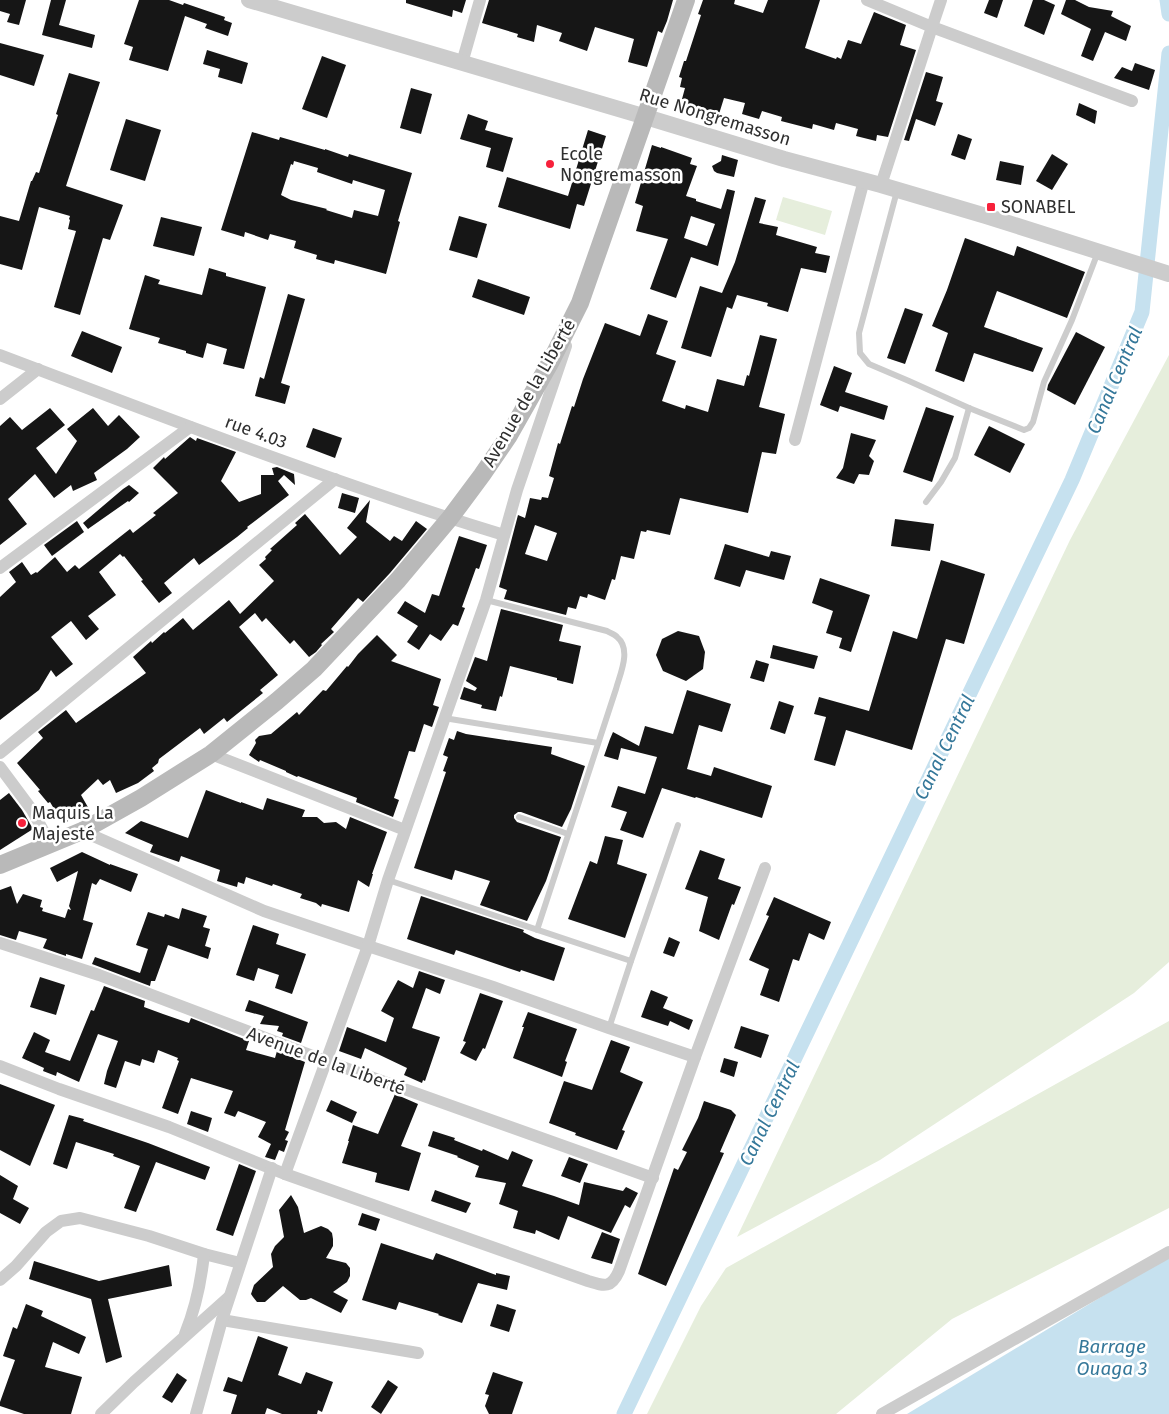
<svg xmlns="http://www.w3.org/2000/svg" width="1169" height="1414" font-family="'Fira Sans',sans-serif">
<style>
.green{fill:#e6eedc}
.water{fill:#c6e1ef}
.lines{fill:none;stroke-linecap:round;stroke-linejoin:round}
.canal{stroke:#c6e1ef;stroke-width:15}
.building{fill:#161616;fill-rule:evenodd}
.service{stroke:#ccc;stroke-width:6}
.minor{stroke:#ccc;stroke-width:12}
.tertiary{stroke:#ccc;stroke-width:16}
.secondary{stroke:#b9b9b9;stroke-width:18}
.poi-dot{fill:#f7213b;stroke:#fff;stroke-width:2}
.labels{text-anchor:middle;stroke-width:5;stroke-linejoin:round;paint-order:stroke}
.street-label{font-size:18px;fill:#2f2f2f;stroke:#fff}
.poi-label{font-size:18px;fill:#2f2f2f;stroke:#fff;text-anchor:start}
.water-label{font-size:19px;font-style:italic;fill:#35789a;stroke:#fff}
</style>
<rect width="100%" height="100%" fill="#fff"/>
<g class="green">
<polygon points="783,197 832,211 825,235 776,220"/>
<polygon points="1169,355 1169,962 1134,993 880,1160 737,1237 1070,540"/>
<polygon points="1169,1021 1169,1208 952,1319 836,1414 647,1414 701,1306 726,1268"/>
</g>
<polygon class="water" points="1169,1256 1169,1414 907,1414"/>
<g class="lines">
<g class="canal">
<polyline points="1167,0 1169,14"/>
<polyline points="624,1414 1072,480 1142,312 1169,53"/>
</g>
</g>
<g class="building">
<polygon points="0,0 26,0 19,25 7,22 10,14 0,11"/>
<polygon points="51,0 66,0 59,25 95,35 92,48 42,35"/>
<polygon points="139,0 169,0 183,5 184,3 225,17 224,20 232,23 228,36 205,28 207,24 185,16 168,71 129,60 133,47 124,44"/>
<polygon points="406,0 466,0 462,13 453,10 452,17 406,3"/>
<polygon points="489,0 673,0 667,21 662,33 658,31 647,67 628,62 634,39 595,27 587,51 559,41 562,33 537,25 534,42 517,37 518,34 482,23"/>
<polygon points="703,0 735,0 734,4 763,13 768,0 820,0 805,48 836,59 837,57 841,59 848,40 861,44 874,12 906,25 900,45 916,50 888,137 877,135 876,141 856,136 858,129 836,123 834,130 813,124 812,129 781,121 782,117 762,111 759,119 742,114 745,103 724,98 719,114 687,105 688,101 682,99 685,88 680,87 682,78 679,77 684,61 686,61 701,15 698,14"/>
<polygon points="989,0 1003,0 997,18 984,13"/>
<polygon points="1033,0 1044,0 1055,5 1044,35 1024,26"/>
<polygon points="1066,0 1075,0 1089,7 1113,11 1111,16 1131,26 1126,41 1105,32 1093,61 1081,56 1091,29 1061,14"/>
<polygon points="0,43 44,55 34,86 0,75"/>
<polygon points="207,50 248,63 242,84 218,77 220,69 203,64"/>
<polygon points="322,56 346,65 327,118 302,109"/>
<polygon points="1135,63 1155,70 1149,90 1114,78 1122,67 1132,71"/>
<polygon points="926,72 943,77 936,101 943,103 935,126 916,119 909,141 904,140"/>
<polygon points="69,73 100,82 66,186 123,205 110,240 103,238 80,315 54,307 76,231 68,229 70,220 69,219 70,216 39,207 22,270 0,264 0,216 19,221 31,181 32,181 36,172 39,173 58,115 56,114"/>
<polygon points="411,88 432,94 421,134 400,128"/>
<polygon points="1079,103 1097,111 1095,124 1076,115"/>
<polygon points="468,114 488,121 485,130 513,138 503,172 486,167 491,148 460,139"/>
<polygon points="126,119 161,130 145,181 110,170"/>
<polygon points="588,130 606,136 584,206 577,204 570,229 498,207 507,177 568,196"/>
<path d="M252,132L279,140L280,137L325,150V149L348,157L349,154L412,173L398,221L400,222L386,274L335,260L334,264L316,259L317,255L294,248L296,241L270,234L268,240L245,232L244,237L221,230ZM294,161L318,168L317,172L352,184L353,180L385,190L378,216L354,210L352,218L326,210L327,209L291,200L281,195L291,164L293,165Z"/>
<polygon points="958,134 972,139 965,160 951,155"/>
<path d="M652,145L661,148V147L692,158L690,164L697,166L686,196L696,199V201L721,209L727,189L735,191L718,266L691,257L676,298L650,289L668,239L636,231L643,206L635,203ZM691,216L715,224L707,246L684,238Z"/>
<polygon points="1052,154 1068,164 1052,190 1036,181"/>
<polygon points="722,155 738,160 734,177 717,173 714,171 712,166 721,161"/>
<polygon points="1000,161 1024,166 1021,185 996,180"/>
<polygon points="755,197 766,200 759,223 778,227 776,235 817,247 815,253 830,256 826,273 801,268 788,312 767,306 768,303 737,295 732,309 727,307 711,357 681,348 700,286 722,293 735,262"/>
<polygon points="459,216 487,224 477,258 449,250"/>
<polygon points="161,217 202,227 194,256 153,246"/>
<polygon points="965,238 1014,256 1017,246 1085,272 1067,318 997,291 984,327 1043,348 1033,372 974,353 964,382 935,371 948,333 932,326 947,290"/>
<polygon points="209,268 226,273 226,276 266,287 244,369 223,364 227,349 207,343 203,358 186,353 186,351 158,343 160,338 129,329 145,275 160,280 158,284 202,295"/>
<polygon points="478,279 530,297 524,315 472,297"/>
<polygon points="288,294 305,299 281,383 290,386 285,404 255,396 260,377 264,379"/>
<polygon points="905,308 923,314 905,364 887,358"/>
<path d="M648,314L668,321L656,354L676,361L662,401L685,409L686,405L708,412L717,379L744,386L747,375L749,376L760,335L777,339L759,407L785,414L776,454L762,452L748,513L680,498L670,535L647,530L646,532L641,531L634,559L621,556L615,580L612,579L605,600L588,594L587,598L580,596L576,609L568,607L566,615L504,599L507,590L499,587L518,515L525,518L530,498L541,500L542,497L548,498L554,478L549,476L558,443L560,444L572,406L574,407L583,379L605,323L640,336ZM535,525L557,533L547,561L525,554Z"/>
<polygon points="82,331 122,347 112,373 71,356"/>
<polygon points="1076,332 1105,347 1075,405 1047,390 1048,385"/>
<polygon points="834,366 852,373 845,392 888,406 884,420 840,406 838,412 820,405"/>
<polygon points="926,407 954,416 932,482 903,472"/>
<polygon points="50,408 65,425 36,448 56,474 77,441 67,429 93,408 108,426 119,415 140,437 127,449 94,473 97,480 73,491 71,485 54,498 35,474 8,499 27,524 0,545 0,426 10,417 22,430"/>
<polygon points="989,426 1025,444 1010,473 974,455"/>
<polygon points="313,428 342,438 335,458 306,447"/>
<polygon points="851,433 876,440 869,456 874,461 869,475 859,474 854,484 836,478 843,468"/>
<polygon points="190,437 196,441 197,438 236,452 221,481 239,502 261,494 261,475 274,475 272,468 277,467 294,474 295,485 284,475 278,481 289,495 247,527 248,528 237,537 199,565 194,558 164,583 172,593 159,603 141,581 143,580 124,556 123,557 120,554 99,572 116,595 88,616 99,629 86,640 71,621 51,637 73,664 56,677 51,670 39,690 0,720 0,597 16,582 9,572 22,562 31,575 36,572 37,573 55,557 67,572 75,565 79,569 130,529 133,533 156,515 153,513 178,493 153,468 164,457 165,459"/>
<polygon points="129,485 139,493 129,502 128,501 88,529 83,523 123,489"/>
<polygon points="342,493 359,498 355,513 338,508"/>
<polygon points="370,500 366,522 390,541 394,536 402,541 416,521 427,529 390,573 363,602 358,598 331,629 334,632 321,644 322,645 316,652 309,657 294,640 290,644 266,618 262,622 255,613 239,627 278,675 260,690 263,693 227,722 224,718 204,734 200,728 159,759 158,763 152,768 154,771 138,783 116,793 110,780 103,785 98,779 81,795 89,809 63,824 50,802 48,803 38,791 40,790 17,763 43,738 38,732 66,710 76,723 146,673 133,657 151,641 152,643 164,632 165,633 183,618 193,630 229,600 240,614 274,581 259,565 266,559 265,557 272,550 270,549 297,525 295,523 305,514 340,555 357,537 347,528"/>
<polygon points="895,519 934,524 930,551 891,546"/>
<polygon points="77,521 84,532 52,556 44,545"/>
<polygon points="459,536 487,545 479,569 476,568 462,607 465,608 458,626 453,624 441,641 430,634 419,650 407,642 418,626 397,613 405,601 425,613 432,594 439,596"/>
<polygon points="725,544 769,557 771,551 791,556 784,580 746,570 740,587 714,579"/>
<polygon points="941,560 985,574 964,644 946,639 912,750 846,730 835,766 814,760 826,717 814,714 819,697 869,711 893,631 917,639"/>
<polygon points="820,578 870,595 851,652 839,648 842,638 826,633 833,611 812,603"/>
<polygon points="501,609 563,625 559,641 581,646 573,684 557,680 557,678 510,666 502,697 500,696 496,711 481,708 482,705 460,699 464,687 475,691 477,688 466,681 475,657 487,661"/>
<polygon points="678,631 699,636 705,652 703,669 686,681 663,671 656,655 662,639"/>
<polygon points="377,635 397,655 391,661 441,679 433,705 439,707 432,727 424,724 415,752 409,751 394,798 399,800 393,817 356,802 357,798 298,776 297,777 286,772 286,771 260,760 259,762 249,755 256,743 255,740 259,736 271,734 297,712 299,715 323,690 326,691 347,666 348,667 358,654"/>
<polygon points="773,645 818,656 814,669 770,658"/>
<polygon points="756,660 769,664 764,682 750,678"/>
<polygon points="687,690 731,704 722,732 699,725 687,769 711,776 714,767 772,786 762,818 696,797 695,798 662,788 643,838 620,830 627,812 611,807 618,786 645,794 657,757 621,748 618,760 604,756 610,739 613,732 639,746 645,726 673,734"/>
<polygon points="779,701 794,706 785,734 770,729"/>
<polygon points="457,731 466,734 552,747 551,754 585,766 571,809 562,827 521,812 518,812 514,815 514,818 517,822 561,837 546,881 527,921 480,905 490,881 455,870 452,880 414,868 446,772 443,771 448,757 443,755 449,738 454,740"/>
<polygon points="206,790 241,803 241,802 263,810 267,798 305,810 302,817 317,817 324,823 336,822 346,829 350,817 387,832 372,874 373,874 369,887 358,880 349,912 322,904 321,907 316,903 300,898 302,894 273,884 272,886 246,877 244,884 238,882 237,887 217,881 220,870 181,856 179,862 150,852 153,845 125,833 141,821 188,838"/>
<polygon points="9,793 22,810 33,829 0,850 0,800"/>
<polygon points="605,836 623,840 617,864 647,874 625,938 568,919 590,861 597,864"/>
<polygon points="700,850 725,859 718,879 741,887 734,905 732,904 719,940 699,931 708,897 685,889"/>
<polygon points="82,852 110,865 110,864 138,874 131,892 100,879 96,885 92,883 83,920 93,923 82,959 66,954 66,956 43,948 47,939 19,931 16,940 0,935 0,890 11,886 17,904 23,894 42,900 40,907 43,908 42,911 65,918 68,909 71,910 69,906 78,871 57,882 50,868"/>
<polygon points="421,896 524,930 523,932 535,938 565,948 554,981 521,970 520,972 508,968 456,950 454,955 407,939"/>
<polygon points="774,897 831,922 824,940 809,933 799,961 793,959 779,1002 760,995 769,969 749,960 769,916 766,915"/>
<polygon points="182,908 207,916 203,927 210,929 205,946 211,948 208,959 168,945 155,981 151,981 150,986 92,964 95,957 140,973 148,949 136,945 148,912 164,917 165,914 179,919"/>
<polygon points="253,925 279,934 276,944 306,954 292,994 275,988 279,975 258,968 254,981 236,975"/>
<polygon points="669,937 680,942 674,957 663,953"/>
<polygon points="419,971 445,980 440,994 426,988 412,1028 440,1037 425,1081 423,1080 422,1083 404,1075 407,1068 365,1048 361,1059 339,1051 347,1027 386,1042 394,1018 381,1011 398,980 413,988"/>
<polygon points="40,977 65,985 56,1015 30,1007"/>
<polygon points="104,986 145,1001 144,1007 163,1014 189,1023 191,1018 249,1041 246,1050 275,1058 277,1051 305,1062 285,1130 289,1132 285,1140 288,1141 284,1152 279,1150 275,1160 265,1157 271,1144 258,1137 266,1122 238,1111 235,1117 224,1113 233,1091 191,1078 178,1114 162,1108 179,1061 177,1060 178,1058 158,1050 154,1063 142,1059 140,1066 125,1061 116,1088 104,1084 107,1071 118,1041 98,1034 79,1082 57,1072 56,1076 43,1071 44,1068 22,1058 34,1032 50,1040 45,1052 70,1061 91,1010 94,1011"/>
<polygon points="651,990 668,997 663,1008 693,1020 689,1030 670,1021 668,1026 641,1017"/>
<polygon points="480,993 503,1001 485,1049 483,1048 476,1061 460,1053 466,1042 463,1041"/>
<polygon points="249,1000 308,1022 301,1043 282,1036 283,1033 277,1031 279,1026 260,1024 264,1016 245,1011"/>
<polygon points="528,1012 577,1029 565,1061 567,1062 562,1077 513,1058 524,1027 522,1027"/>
<polygon points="741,1026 769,1035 761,1058 734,1048"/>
<polygon points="611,1040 630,1047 620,1072 643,1082 622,1130 625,1131 617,1150 575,1135 576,1133 549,1123 564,1081 592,1090"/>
<polygon points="724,1058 738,1062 734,1077 720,1072"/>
<polygon points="0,1084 55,1105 30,1166 0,1150"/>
<polygon points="395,1094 418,1104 401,1146 421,1153 409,1191 375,1182 377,1173 342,1163 349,1141 348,1141 353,1125 378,1134"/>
<polygon points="331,1100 357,1112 352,1123 326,1111"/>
<polygon points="704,1101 731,1110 736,1115 720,1152 724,1153 666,1286 638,1274 674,1168 678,1170 687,1152 682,1150 698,1118"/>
<polygon points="191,1111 212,1118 208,1132 187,1124"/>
<polygon points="69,1115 84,1119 83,1121 148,1143 210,1167 205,1180 156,1162 136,1212 124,1208 140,1166 113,1156 114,1154 76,1142 67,1169 53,1164"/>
<polygon points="433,1131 455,1138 454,1140 482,1151 483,1149 508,1160 512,1151 533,1160 522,1186 554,1196 579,1205 584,1182 623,1191 626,1187 638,1193 630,1208 625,1205 611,1233 568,1216 559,1240 536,1230 535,1234 513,1228 518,1211 499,1204 506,1183 475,1177 479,1166 457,1157 458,1156 428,1146"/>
<polygon points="569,1157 588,1164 580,1183 561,1176"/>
<polygon points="239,1164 256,1171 233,1236 216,1230"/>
<polygon points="0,1175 18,1186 13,1199 29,1208 20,1224 0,1213"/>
<polygon points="435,1190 471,1203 466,1213 431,1201"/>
<polygon points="291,1195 298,1207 304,1233 321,1226 328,1229 332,1233 333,1239 333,1246 326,1258 346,1263 350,1268 350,1276 347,1282 333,1292 348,1300 341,1313 311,1298 306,1300 300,1300 283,1286 265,1302 257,1302 253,1297 251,1294 254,1285 273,1267 271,1254 275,1246 284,1237 279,1210"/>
<polygon points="362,1213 380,1219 376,1231 358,1225"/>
<polygon points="602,1232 620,1239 612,1264 591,1258"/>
<polygon points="381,1243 433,1260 436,1253 496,1275 496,1273 510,1276 507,1290 478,1283 462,1323 438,1315 439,1314 399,1302 396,1310 362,1300"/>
<polygon points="34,1261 99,1281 169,1265 172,1286 108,1299 122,1357 106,1363 91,1299 29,1279"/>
<polygon points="26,1304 43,1311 41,1316 86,1337 79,1354 53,1342 45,1367 82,1377 71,1414 24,1414 0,1406 0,1402 15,1360 3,1356 13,1327 17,1329"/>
<polygon points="497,1304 516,1310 509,1332 490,1326"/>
<polygon points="258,1336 288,1347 278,1375 301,1384 306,1372 333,1382 322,1412 318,1410 317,1414 282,1414 267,1408 265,1414 231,1414 237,1395 223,1391 228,1377 242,1382"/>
<polygon points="493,1372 523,1382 512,1414 489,1414 485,1406 489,1395 485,1394"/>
<polygon points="177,1373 187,1380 172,1403 162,1397"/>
<polygon points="388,1380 398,1387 381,1414 371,1407"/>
</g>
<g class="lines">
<g class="service">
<polyline points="897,191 859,333 860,353 869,364 909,381 969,408 1024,430 1029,428 1033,422 1044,382 1072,320 1098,252"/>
<polyline points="926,502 941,482 955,458 969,408"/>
<path d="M486,600L607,631C610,633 615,634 617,637C632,649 620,674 616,689L537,930"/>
<polyline points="444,718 598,743"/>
<polyline points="519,817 568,834"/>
<polyline points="388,880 631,961 678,825"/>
<polyline points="609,1028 631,961"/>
</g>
<g class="minor">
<polyline points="867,0 932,27 1132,101"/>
<polyline points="462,63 480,0"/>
<polyline points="881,185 932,27 941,0"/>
<path d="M0,355C167,418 333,483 504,535"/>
<polyline points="0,399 38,369"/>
<polyline points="795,440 864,180"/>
<polyline points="0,568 190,427"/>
<polyline points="0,753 335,479"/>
<polyline points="211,754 405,830"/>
<polyline points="0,767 32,810 51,845"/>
<polyline points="82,831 264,911 368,946 493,987 609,1028 695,1057"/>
<polyline points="0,943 99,975 326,1061 653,1178"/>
<path d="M0,1066L59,1089L169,1127L285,1174L588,1281C604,1286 611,1289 619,1271L695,1057L765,868"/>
<polyline points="285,1174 368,946 388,880 486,600 517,490 566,346"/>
<polyline points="0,1280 16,1266 46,1232 61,1221 80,1218 149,1236 204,1254 240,1263"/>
<polyline points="222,1320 418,1353"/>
<path d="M185,1334C196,1307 201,1283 204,1254"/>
<polyline points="101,1414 134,1382 229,1297"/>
<polyline points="196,1414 222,1320 272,1168"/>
<polyline points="882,1414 1169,1252"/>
</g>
<polyline class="tertiary" points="249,0 646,117 784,159 881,185 986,216 1169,274"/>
<polyline class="secondary" points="0,865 82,831 141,798 211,754 277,701 314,669 398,580 450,518 482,475 508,437 551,361 580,303 686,0"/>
</g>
<g class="poi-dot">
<circle cx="550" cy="164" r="5"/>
<rect x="986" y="202" width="10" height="10" rx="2.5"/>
<circle cx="22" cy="823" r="5"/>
</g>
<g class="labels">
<g class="street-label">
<text transform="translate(715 117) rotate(17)" y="6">Rue Nongremasson</text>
<text transform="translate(529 393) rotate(-60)" y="6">Avenue de la Liberté</text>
<text transform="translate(256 432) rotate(20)" y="6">rue 4.03</text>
<text transform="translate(326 1061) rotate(20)" y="6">Avenue de la Liberté</text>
</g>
<g class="poi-label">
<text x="560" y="160">Ecole<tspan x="560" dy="21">Nongremasson</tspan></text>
<text x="1001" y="213">SONABEL</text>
<text x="32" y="819">Maquis La<tspan x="32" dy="21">Majesté</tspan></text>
</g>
<g class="water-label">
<text transform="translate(1114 380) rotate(-67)" y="7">Canal Central</text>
<text transform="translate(944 747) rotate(-64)" y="7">Canal Central</text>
<text transform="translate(769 1113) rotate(-64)" y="7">Canal Central</text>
<text x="1112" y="1353">Barrage<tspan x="1112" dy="22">Ouaga 3</tspan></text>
</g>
</g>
</svg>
